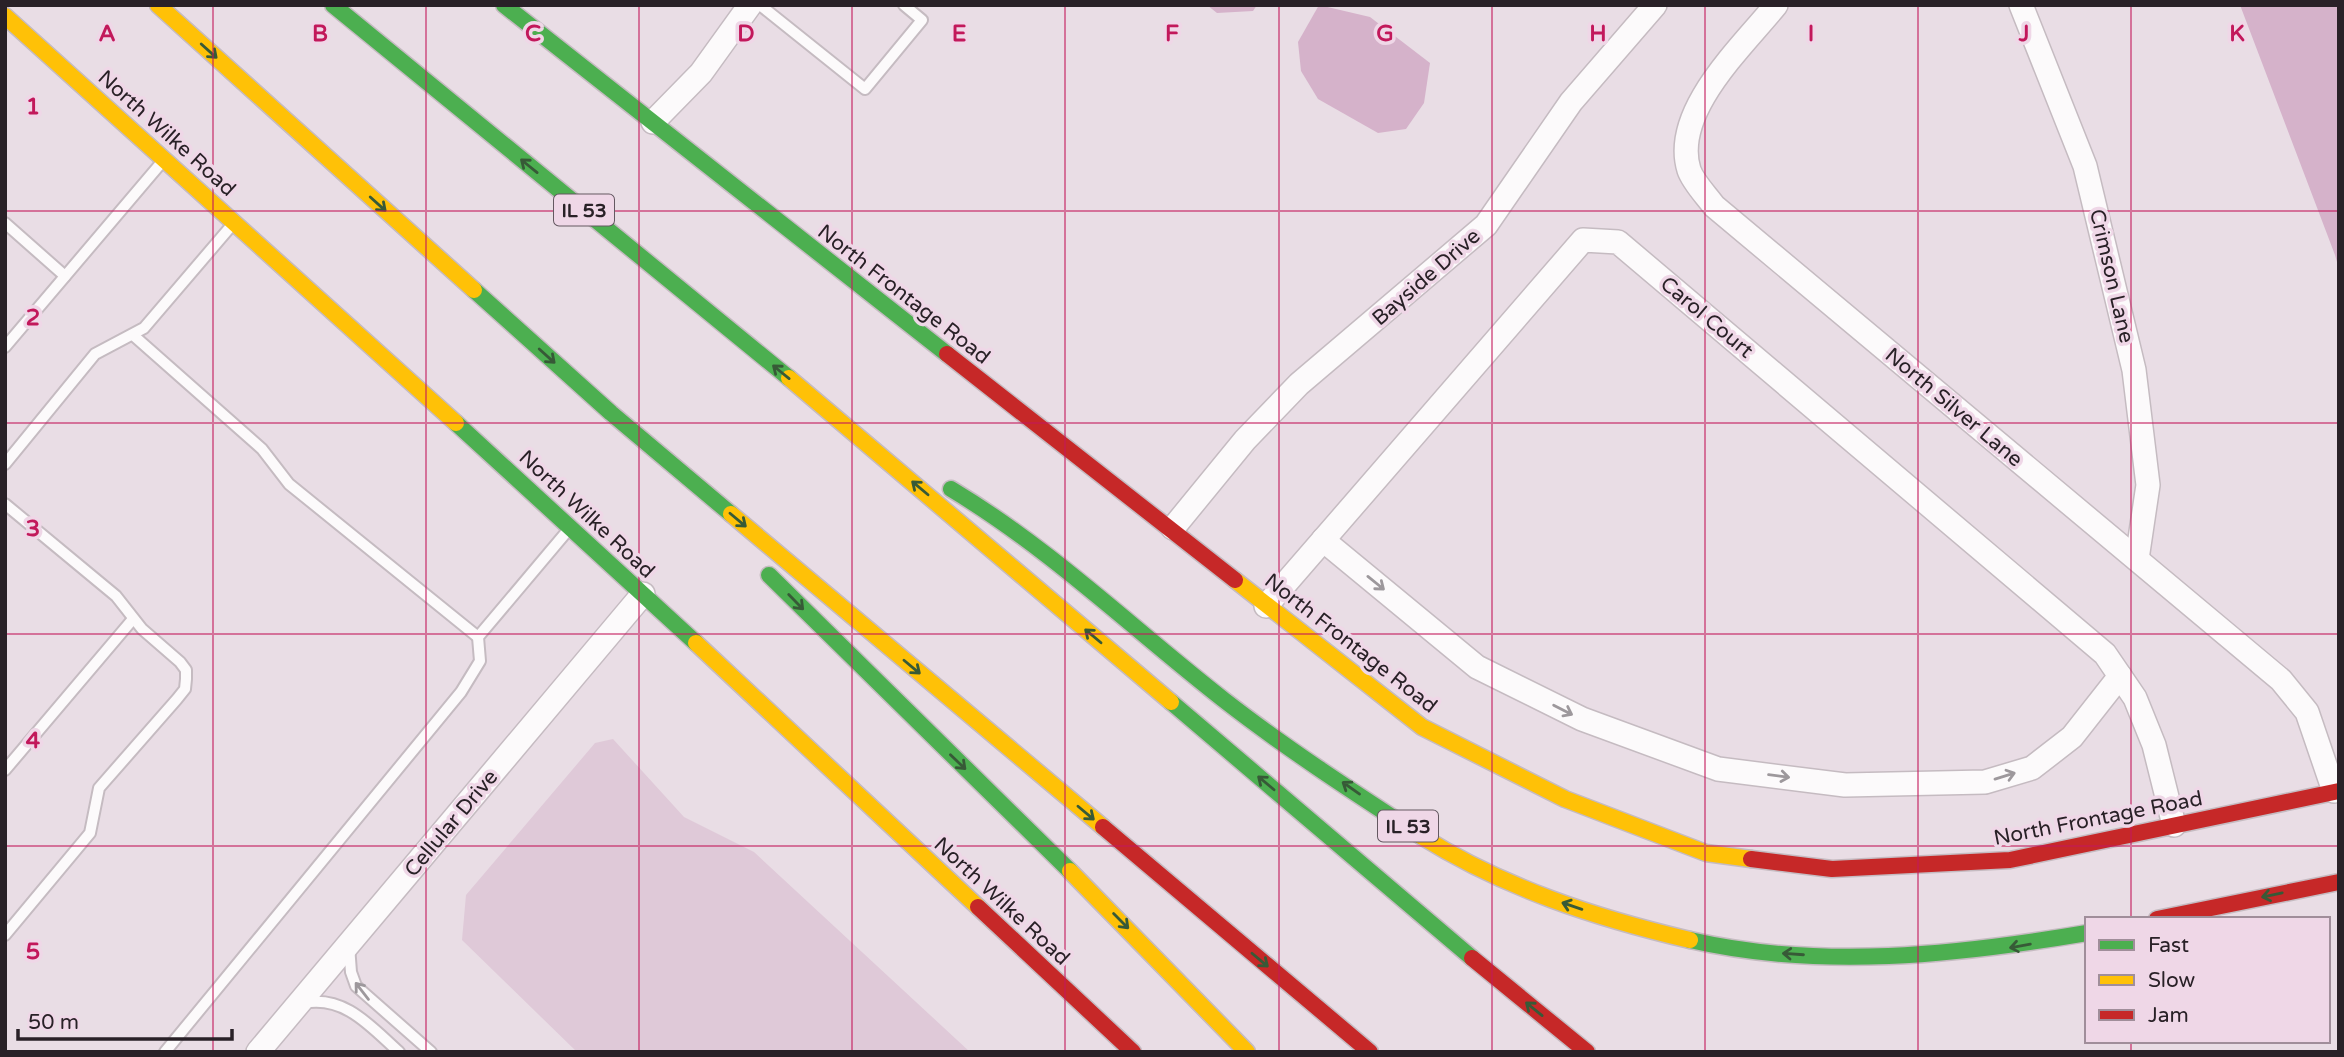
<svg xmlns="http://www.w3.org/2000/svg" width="2344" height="1057" font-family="'Varela Round',sans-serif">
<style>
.green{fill:#dfc9d8}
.water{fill:#d5b2ca}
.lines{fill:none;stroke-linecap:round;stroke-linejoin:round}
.lane-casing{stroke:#c5bbc1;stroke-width:14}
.street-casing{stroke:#c5bbc1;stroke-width:26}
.fast-casing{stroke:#c5bbc1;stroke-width:19}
.slow-casing{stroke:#c5bbc1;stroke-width:19}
.jam-casing{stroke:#c5bbc1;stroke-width:19}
.lane{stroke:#fcfafb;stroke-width:10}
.street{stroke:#fcfafb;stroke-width:23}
.fast{stroke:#4caf50;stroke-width:16}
.slow{stroke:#ffc107;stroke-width:16}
.jam{stroke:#c62828;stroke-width:16}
.oneway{stroke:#375a37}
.oneway2{stroke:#9d989c}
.grid{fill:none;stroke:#c2185b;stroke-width:2;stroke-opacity:0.55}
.labels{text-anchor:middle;stroke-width:7;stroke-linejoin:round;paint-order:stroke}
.shield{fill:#efd7e7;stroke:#645861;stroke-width:2}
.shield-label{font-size:19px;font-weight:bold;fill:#292127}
.street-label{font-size:21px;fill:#292127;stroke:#efd7e7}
.grid-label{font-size:23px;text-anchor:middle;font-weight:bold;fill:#c2185b;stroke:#efd7e7;stroke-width:7;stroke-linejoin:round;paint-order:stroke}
</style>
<rect width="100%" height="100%" fill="#e9dde5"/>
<polygon class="green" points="613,739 684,817 754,852 970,1052 577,1052 462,940 466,895 595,743"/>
<g class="water">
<polygon points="1207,5 1257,5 1253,11 1217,13"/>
<polygon points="1319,5 1370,17 1430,63 1424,103 1406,129 1378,133 1318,99 1301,71 1298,42"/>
<polygon points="2240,5 2339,5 2339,269 2335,255"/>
</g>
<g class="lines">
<defs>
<g id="lane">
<polyline points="760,5 865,89 922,20 904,5"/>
<polyline points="5,223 65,276"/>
<polyline points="133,335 262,449 289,484 478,637"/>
<polyline points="5,347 162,162"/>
<polyline points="5,464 95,354 144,328 232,225"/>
<polyline points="5,504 116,596 142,629 180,662 186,670 186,679 185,689 177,699 99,788 90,833 5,935"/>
<polyline points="5,770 133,619"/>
<polyline points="349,946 351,972 356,986 431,1052"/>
<path d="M304,1003C345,995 371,1027 399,1052"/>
<polyline points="165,1052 461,692 480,661 478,637 569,529"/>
</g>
<g id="street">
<path d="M1776,5C1742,47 1671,112 1689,170C1693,182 1706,195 1714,206L2281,680L2307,712L2334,791"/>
<polyline points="2021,5 2085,166 2134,370 2148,485 2137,559"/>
<polyline points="653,122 701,73 750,5"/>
<polyline points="1173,528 1245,440 1299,384 1486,225 1571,102 1655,5"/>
<polyline points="1323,540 1477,667 1582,719 1718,769 1845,785 1985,782 2032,768 2072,737 2120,676"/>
<polyline points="1266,606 1583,240 1618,242 2105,654 2135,698 2154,745 2174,825"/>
<polyline points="258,1052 643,594"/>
</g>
<g id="fast">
<polyline points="333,5 789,378"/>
<polyline points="504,5 947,354"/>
<polyline points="474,290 611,413 731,514"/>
<polyline points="456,423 696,643"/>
<path d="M951,489C1051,549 1133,629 1224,700C1287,749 1355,793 1421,836"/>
<polyline points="769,575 1070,871"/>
<polyline points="1171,702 1472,958"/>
<path d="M1690,940C1820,970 1957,955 2087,933"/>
</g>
<g id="slow">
<polyline points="158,5 474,290"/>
<polyline points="5,16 456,423"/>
<polyline points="789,378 1171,702"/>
<polyline points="731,514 1103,827"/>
<polyline points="1235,580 1422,727 1565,799 1706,853 1751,859"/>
<polyline points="696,643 978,907"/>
<path d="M1421,836C1504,888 1596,918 1690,940"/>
<polyline points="1070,871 1247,1052"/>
</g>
<g id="jam">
<polyline points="947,354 1235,580"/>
<polyline points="1103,827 1370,1052"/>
<polyline points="1751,859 1832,869 2010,860 2339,791"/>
<polyline points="978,907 1133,1052"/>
<polyline points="2157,919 2339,882"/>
<polyline points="1472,958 1587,1052"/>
</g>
</defs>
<use href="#lane" class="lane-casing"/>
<use href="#street" class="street-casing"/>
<use href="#fast" class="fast-casing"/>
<use href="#slow" class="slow-casing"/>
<use href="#jam" class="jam-casing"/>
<use href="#lane" class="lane"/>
<use href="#street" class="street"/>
<use href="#fast" class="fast"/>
<use href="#slow" class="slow"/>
<use href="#jam" class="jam"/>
</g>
<defs><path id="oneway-shaft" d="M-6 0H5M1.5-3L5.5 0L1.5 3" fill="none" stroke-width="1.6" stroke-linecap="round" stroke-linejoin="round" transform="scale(1.75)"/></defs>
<g class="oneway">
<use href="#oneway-shaft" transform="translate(209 51) rotate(42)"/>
<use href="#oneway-shaft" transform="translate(529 166) rotate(-141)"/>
<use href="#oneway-shaft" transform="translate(378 204) rotate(42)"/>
<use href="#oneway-shaft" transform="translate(547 356) rotate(42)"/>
<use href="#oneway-shaft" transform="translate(781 372) rotate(-141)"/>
<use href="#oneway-shaft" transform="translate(920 488) rotate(-140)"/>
<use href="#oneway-shaft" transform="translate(738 520) rotate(40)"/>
<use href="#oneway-shaft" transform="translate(796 602) rotate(46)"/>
<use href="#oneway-shaft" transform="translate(1093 636) rotate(-140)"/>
<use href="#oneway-shaft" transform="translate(912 667) rotate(40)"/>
<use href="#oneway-shaft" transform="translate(958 762) rotate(44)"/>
<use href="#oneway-shaft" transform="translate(1266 783) rotate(-140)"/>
<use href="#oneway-shaft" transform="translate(1351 788) rotate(-145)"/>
<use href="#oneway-shaft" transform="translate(1086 813) rotate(40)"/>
<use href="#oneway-shaft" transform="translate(2272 895) rotate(168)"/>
<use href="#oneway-shaft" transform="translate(1572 906) rotate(-161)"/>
<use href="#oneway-shaft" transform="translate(1121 921) rotate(45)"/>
<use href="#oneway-shaft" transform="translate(2020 946) rotate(170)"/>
<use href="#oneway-shaft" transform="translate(1793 954) rotate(-176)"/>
<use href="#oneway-shaft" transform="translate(1260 960) rotate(40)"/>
<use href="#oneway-shaft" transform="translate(1534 1009) rotate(-141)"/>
</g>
<g class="oneway2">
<use href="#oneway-shaft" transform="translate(1376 583) rotate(39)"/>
<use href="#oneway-shaft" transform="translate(1563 710) rotate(27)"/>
<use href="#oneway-shaft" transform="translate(1779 776) rotate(7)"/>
<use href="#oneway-shaft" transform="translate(2005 776) rotate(-17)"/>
<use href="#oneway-shaft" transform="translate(362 991) rotate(-128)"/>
</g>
<path class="grid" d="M213,5V1052M426,5V1052M639,5V1052M852,5V1052M1065,5V1052M1279,5V1052M1492,5V1052M1705,5V1052M1918,5V1052M2131,5V919M5,211H2339M5,423H2339M5,634H2339M5,846H2339M2131,1041V1052"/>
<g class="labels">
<g class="shield">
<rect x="554" y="194.5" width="60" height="31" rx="5"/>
<rect x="1378" y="810.5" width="60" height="31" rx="5"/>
</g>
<g class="shield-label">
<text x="584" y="217">IL 53</text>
<text x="1408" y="833">IL 53</text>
</g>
<g class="street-label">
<text transform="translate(167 133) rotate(42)" y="7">North Wilke Road</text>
<text transform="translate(2112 276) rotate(77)" y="7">Crimson Lane</text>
<text transform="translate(1426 277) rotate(-41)" y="7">Bayside Drive</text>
<text transform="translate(904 294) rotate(38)" y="7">North Frontage Road</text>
<text transform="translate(1707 317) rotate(40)" y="7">Carol Court</text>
<text transform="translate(1954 407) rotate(40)" y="7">North Silver Lane</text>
<text transform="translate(587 514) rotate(43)" y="7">North Wilke Road</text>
<text transform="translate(1351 643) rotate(38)" y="7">North Frontage Road</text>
<text transform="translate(2098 818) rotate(-11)" y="7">North Frontage Road</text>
<text transform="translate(451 823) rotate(-50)" y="7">Cellular Drive</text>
<text transform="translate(1002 901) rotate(43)" y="7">North Wilke Road</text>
</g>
</g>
<g class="grid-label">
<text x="107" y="41">A</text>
<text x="320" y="41">B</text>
<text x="533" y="41">C</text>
<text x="746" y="41">D</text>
<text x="959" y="41">E</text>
<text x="1172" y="41">F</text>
<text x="1385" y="41">G</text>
<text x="1598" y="41">H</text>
<text x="1811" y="41">I</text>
<text x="2024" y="41">J</text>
<text x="2237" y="41">K</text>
<text x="33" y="114">1</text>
<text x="33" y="325">2</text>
<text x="33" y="536">3</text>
<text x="33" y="748">4</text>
<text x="33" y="959">5</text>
</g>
<rect width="2344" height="1057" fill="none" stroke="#292127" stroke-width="14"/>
<rect x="2085" y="917" width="245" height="126" fill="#efd7e7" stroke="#a08e9a" stroke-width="2"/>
<rect x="2099" y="940" width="35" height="10" fill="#4caf50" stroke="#a08e9a" stroke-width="2"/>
<text x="2148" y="952" font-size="21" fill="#292127">Fast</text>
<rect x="2099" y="975" width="35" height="10" fill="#ffc107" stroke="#a08e9a" stroke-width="2"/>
<text x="2148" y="987" font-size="21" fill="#292127">Slow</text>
<rect x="2099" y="1010" width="35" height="10" fill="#c62828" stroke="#a08e9a" stroke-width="2"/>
<text x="2148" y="1022" font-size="21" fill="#292127">Jam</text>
<path d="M18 1029v10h214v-10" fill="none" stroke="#292127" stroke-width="3.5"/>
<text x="28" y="1029" font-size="21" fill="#292127" stroke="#efd7e7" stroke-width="5" paint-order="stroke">50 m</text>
</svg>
